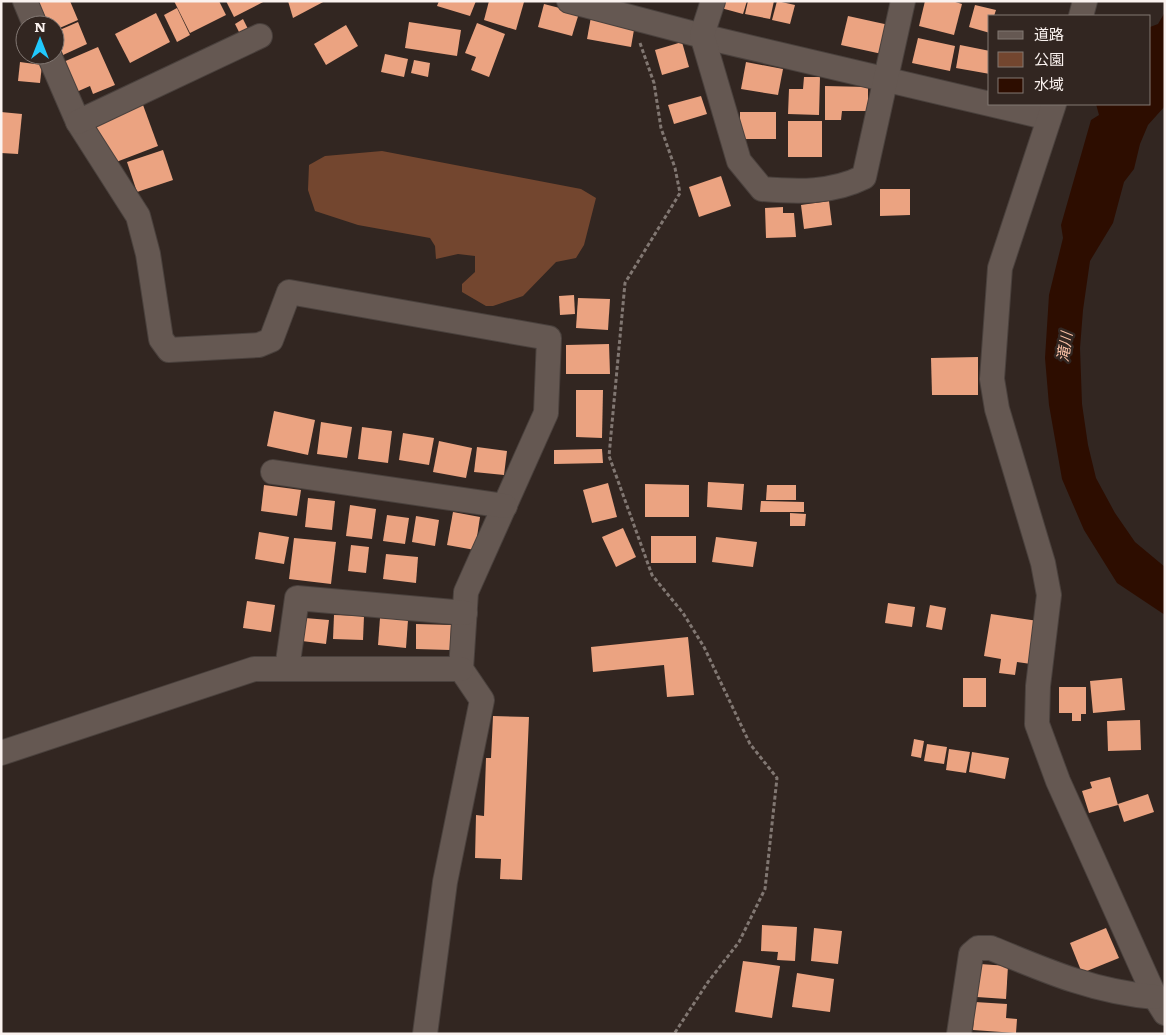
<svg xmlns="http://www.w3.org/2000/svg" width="1166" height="1035" font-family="Literata,'Noto Sans JP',serif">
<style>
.green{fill:#73462f}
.water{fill:#2d0d00}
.building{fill:#eba381}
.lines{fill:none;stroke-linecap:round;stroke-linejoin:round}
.minor-casing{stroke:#4a413d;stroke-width:26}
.path{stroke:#817772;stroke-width:3;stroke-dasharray:4 2.5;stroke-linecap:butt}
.minor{stroke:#655852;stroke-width:24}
.labels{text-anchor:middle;stroke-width:5;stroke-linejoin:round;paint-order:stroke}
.water-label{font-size:15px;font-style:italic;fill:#fcc2a7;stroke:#322621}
</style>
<rect width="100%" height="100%" fill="#322621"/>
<polygon class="green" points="382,151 581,189 596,198 584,245 576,258 556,262 523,296 493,306 486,306 462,292 462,284 475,272 475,256 458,254 436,259 435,246 430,238 358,225 315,211 308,190 309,165 325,156"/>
<polygon class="water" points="1165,12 1165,106 1148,125 1140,144 1134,169 1124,182 1113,223 1090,261 1083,310 1080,348 1082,404 1088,445 1096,478 1115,513 1135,542 1165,567 1165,615 1117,583 1084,530 1062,479 1049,405 1045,358 1049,295 1063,238 1061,225 1091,120 1099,115 1096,104 1150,104 1150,27 1158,24"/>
<g class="building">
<polygon points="38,1 70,1 78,20 55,30 55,25 49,25"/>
<polygon points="174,1 219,1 226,15 190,33"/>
<polygon points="226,1 265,1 234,17"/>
<polygon points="288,1 325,1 293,18"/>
<polygon points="439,1 476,1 470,16 437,6"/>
<polygon points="489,1 524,2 516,30 484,20"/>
<polygon points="723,1 747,1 743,14 721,8"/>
<polygon points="748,1 774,1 770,19 745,14"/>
<polygon points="777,1 795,5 790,24 772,20"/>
<polygon points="925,1 952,1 962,4 954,35 919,26"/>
<polygon points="544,4 579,13 572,36 538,27"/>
<polygon points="975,5 996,10 994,16 990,16 990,33 969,27"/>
<polygon points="177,8 190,35 177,42 164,15"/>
<polygon points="156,13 170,42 130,63 115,34"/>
<polygon points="848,16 889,25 882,54 841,45"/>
<polygon points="591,17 635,24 631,47 587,39"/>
<polygon points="243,19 250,33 241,36 235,24"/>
<polygon points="78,22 87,44 63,55 55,32"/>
<polygon points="409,22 461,30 457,56 405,48"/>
<polygon points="477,23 505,34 489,77 471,70 476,57 465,53"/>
<polygon points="346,25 358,46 326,65 314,44"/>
<polygon points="918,38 955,46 950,71 912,63"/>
<polygon points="682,42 689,67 662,75 655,50"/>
<polygon points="960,45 990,51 990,74 956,68"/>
<polygon points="98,47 115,85 93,94 90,86 74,93 61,63"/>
<polygon points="385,54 408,59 404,77 381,72"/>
<polygon points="414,60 430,63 428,77 411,73"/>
<polygon points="20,62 42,65 40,83 18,81"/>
<polygon points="746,62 783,69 778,95 741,89"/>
<polygon points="804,77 820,77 819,115 788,114 789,89 803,89"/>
<polygon points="825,86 868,87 868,111 842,111 841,120 825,120"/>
<polygon points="701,96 707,114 674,124 668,105"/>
<polygon points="143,105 158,146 111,164 95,123"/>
<polygon points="1,112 22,114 18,154 1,153"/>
<rect x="740" y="112" width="36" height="27"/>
<rect x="788" y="121" width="34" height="36"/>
<polygon points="163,150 173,180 137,192 127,162"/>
<polygon points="721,176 731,206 699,217 689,187"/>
<polygon points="880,189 910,189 910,215 880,216"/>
<polygon points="829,201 832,225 804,229 801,205"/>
<polygon points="783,207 783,213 794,213 796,237 766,238 765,208"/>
<polygon points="574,295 575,314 560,315 559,296"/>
<polygon points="578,298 610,299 608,330 576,328"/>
<polygon points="609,344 610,374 566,374 566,345"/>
<polygon points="978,357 978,395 932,395 931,358"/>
<polygon points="576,390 603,390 602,438 576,437"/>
<polygon points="274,411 315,420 308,455 267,446"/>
<polygon points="321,422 352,427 347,458 317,454"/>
<polygon points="362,427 392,431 388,463 358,459"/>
<polygon points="403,433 434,438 429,465 399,460"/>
<polygon points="439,441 472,448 466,478 433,472"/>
<polygon points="477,447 507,451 504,475 474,472"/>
<polygon points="602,449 603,463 554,464 554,450"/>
<polygon points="708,482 744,484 742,510 707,507"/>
<polygon points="608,483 617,517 592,523 583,490"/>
<polygon points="645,484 689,485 689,517 645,517"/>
<polygon points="264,485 301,490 297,516 261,511"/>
<polygon points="767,485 796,485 796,500 766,500"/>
<polygon points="308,498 335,501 332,530 305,527"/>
<polygon points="761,501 804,502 804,512 760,512"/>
<polygon points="350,505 376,509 372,539 346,536"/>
<polygon points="453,512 480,517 475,550 447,545"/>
<polygon points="790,513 806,514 805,526 790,526"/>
<polygon points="387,515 409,518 405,544 383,541"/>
<polygon points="416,516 439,520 435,546 412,542"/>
<polygon points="623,528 636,557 616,567 602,537"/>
<polygon points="259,532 289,537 284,564 255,559"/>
<rect x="651" y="536" width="45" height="27"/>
<polygon points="716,537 757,542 753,567 712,562"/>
<polygon points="294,538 336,542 331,584 289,579"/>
<polygon points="351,545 369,547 366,573 348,571"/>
<polygon points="386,554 418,557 416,583 383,579"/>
<polygon points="247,601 275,605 271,632 243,628"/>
<polygon points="888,603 915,607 912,627 885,623"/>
<polygon points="930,605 946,608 942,630 926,627"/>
<polygon points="991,614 1038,621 1031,664 1017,662 1015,675 999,673 1001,659 984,656"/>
<polygon points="334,615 364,616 363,640 333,639"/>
<polygon points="305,618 329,620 326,644 302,641"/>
<polygon points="380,618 408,620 406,648 378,645"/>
<polygon points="416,624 451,625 450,650 416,649"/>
<polygon points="688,637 694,695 667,697 664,665 593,672 591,647"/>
<rect x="963" y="678" width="23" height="29"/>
<polygon points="1122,678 1125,710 1093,713 1090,681"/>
<polygon points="1059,687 1086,687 1086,714 1081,714 1081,721 1072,721 1072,713 1059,713"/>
<polygon points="493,716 529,717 522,880 500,879 501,859 475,858 476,815 484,816 486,758 491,758"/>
<polygon points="1140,720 1141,750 1108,751 1107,721"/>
<polygon points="914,739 924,741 921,758 911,756"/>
<polygon points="927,744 947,747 944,764 924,761"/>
<polygon points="949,749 970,752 966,773 946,770"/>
<polygon points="972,752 1009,758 1005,779 969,772"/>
<polygon points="1110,777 1118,805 1089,813 1082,791 1092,788 1090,782"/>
<polygon points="1148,794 1154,812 1124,822 1118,804"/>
<polygon points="762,925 797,927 795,961 777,960 778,952 761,951"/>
<polygon points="814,928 842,931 838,964 811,961"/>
<polygon points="1106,928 1119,958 1082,973 1070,943"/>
<polygon points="743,961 780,966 772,1018 735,1012"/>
<polygon points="980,964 1008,966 1006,999 977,997"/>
<polygon points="797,973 834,979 830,1012 792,1007"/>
<polygon points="975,1002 1007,1004 1006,1018 1017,1019 1016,1033 973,1030"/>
</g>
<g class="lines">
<defs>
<g id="minor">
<polyline points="25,1 35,25"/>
<polyline points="569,1 714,39 1049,118"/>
<path d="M713,1L702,35L739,161L762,189C798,192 832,193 864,177L903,1"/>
<polyline points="1081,16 1085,1"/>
<polyline points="49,55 78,122 138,216 148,254 161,339 169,350 259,345 271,340 289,292 549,338 546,413 466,592 461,669 482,700 445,882 425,1034"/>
<polyline points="1054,104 1000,268 992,379 997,409 1043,563 1049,595 1038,686 1037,724 1058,781 1155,997 1165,1013"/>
<polyline points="78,122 260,36"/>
<polyline points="273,472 505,506"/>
<polyline points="287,669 297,598 465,613"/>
<polyline points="1,753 254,669 461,669"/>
<path d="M959,1034L971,954L978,948H991C1046,971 1095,992 1155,997"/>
</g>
</defs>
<use href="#minor" class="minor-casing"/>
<polyline class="path" points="640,43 654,83 661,128 675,168 680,193 625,283 609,456 652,575 683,613 704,647 750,744 777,778 765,889 739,942 708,982 674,1034"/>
<use href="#minor" class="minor"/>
</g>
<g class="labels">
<g class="water-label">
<text transform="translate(1065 347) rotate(-82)" y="5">滝川</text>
</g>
</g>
<rect width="1166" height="1035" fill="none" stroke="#faf2ef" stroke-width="5"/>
<rect x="988" y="15" width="162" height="90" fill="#322621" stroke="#827873"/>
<rect x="998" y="31" width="25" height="8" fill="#655852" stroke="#827873"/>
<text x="1034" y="40" font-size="15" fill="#faf2ef">道路</text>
<rect x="998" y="52" width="25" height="15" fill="#73462f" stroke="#827873"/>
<text x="1034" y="65" font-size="15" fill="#faf2ef">公園</text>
<rect x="998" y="78" width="25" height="15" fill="#2d0d00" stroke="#827873"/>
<text x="1034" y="90" font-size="15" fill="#faf2ef">水域</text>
<g transform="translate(40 40)"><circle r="24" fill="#322621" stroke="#827873"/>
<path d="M0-4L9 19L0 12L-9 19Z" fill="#21c9fd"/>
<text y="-8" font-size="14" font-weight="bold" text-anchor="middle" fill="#faf2ef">N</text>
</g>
</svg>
